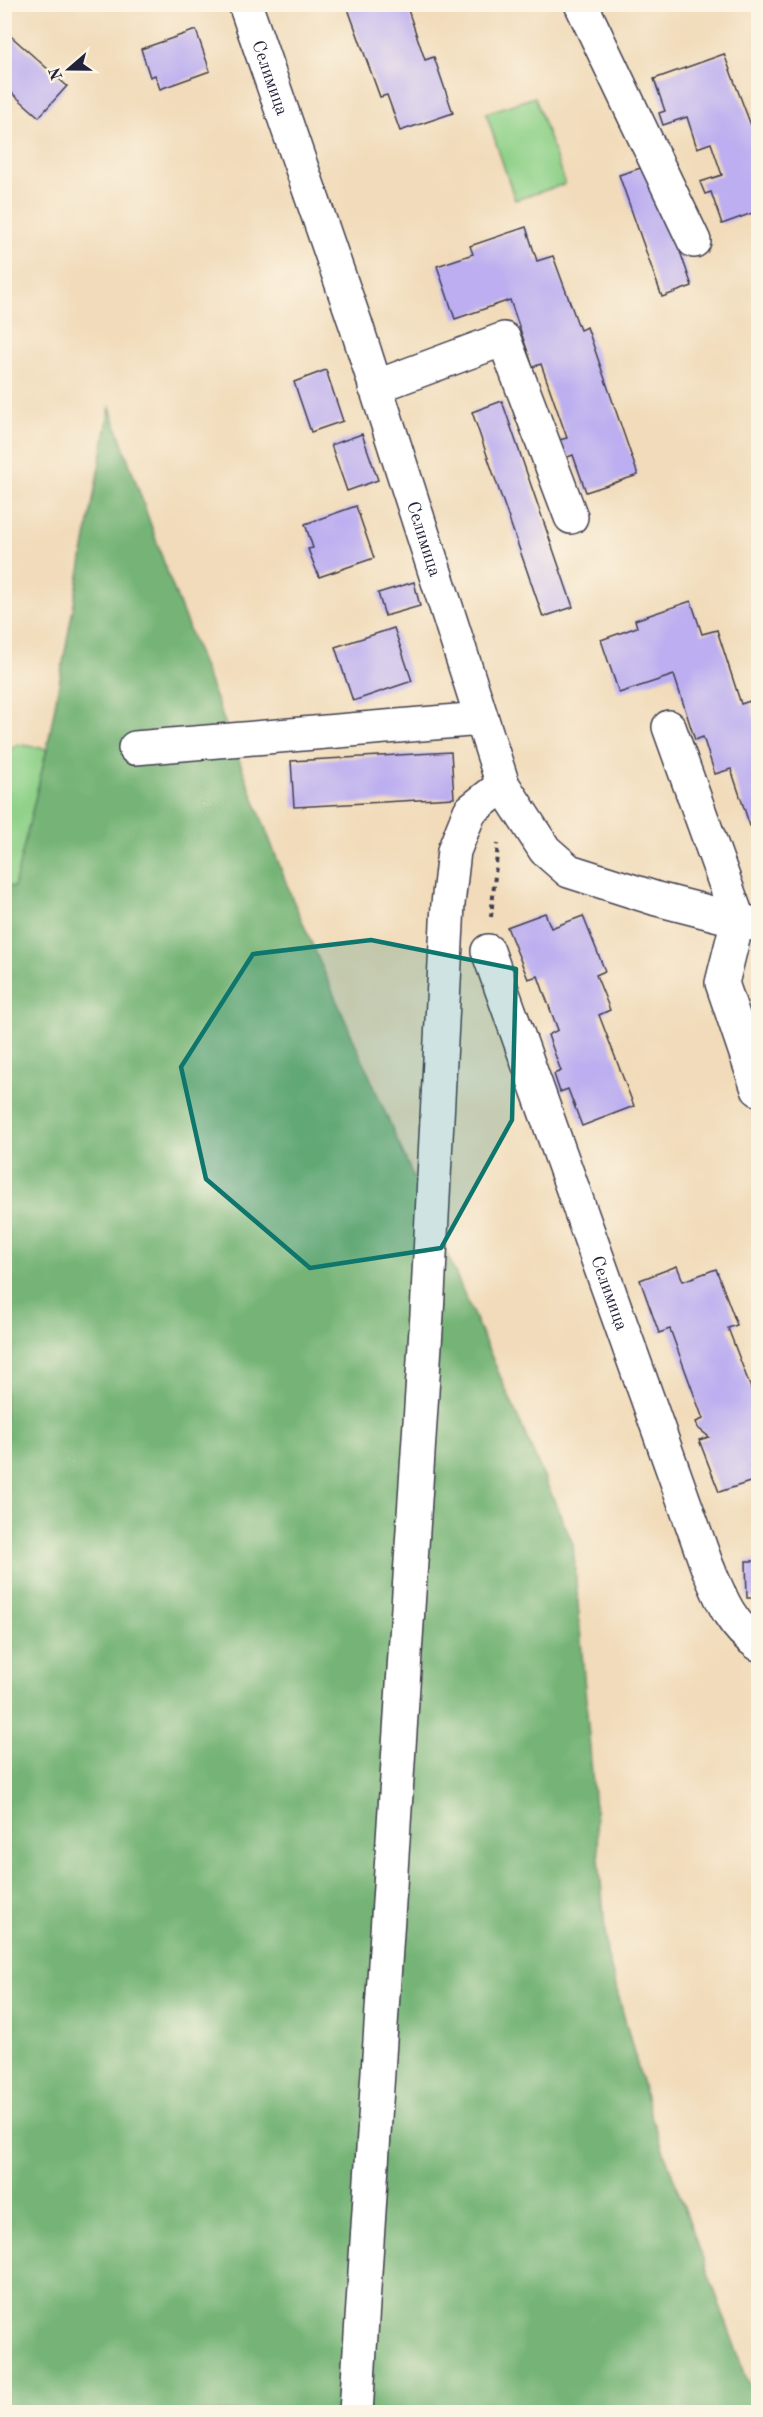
<svg xmlns="http://www.w3.org/2000/svg" width="763" height="2417" font-family="'Old Standard TT',serif">
<style>
.green{fill:#90d28a;stroke:#597a62;stroke-width:1.5}
.forest{fill:#74b476;stroke:#4b6b58;stroke-width:1.5}
.building{fill:#bcaef0}
.lines{fill:none;stroke-linecap:round;stroke-linejoin:round}
.minor-casing{stroke:#413e4e;stroke-width:36}
.path{stroke:#413e4e;stroke-width:4;stroke-dasharray:4.5 4.5;stroke-linecap:butt}
.minor{stroke:#fff;stroke-width:33}
.marked{fill:#0f766e;fill-opacity:0.2;stroke:#0f766e;stroke-width:4.5;stroke-linejoin:round}
.labels{text-anchor:middle;stroke-width:6;stroke-linejoin:round;paint-order:stroke}
.street-label{font-size:18px;fill:#22223b;stroke:#fcf5e5}
</style>
<rect width="100%" height="100%" fill="#fcf5e5"/>
<filter id="ink" filterUnits="userSpaceOnUse"><feTurbulence type="fractalNoise" baseFrequency=".0167" numOctaves="2"/><feDisplacementMap in="SourceGraphic" scale="12" xChannelSelector="R" yChannelSelector="G"/><feConvolveMatrix kernelMatrix="1 2 1 2 8 2 1 2 1" color-interpolation-filters="sRGB"/></filter>
<filter id="wash" filterUnits="userSpaceOnUse"><feTurbulence type="fractalNoise" baseFrequency=".008" numOctaves="4" result="noise"/><feDisplacementMap in="SourceGraphic" scale="24" xChannelSelector="R" yChannelSelector="G"/><feGaussianBlur stdDeviation="1.35" result="paint"/><feColorMatrix in="noise" values="0 0 0 0 0 0 0 0 0 0 0 0 0 0 0 0 0 1.4 0 .05"/><feComposite in="paint" operator="in"/></filter>
<g filter="url(#wash)">
<rect width="100%" height="100%" fill="#f1dbba"/>
<g class="green">
<polygon points="535,97 565,184 515,200 486,113"/>
<polygon points="17,744 47,749 14,888 5,885 5,755"/>
</g>
<polygon class="forest" points="110,408 169,577 292,898 573,1544 607,1954 652,2119 753,2396 756,2412 5,2412 5,885 14,887 47,749"/>
<g id="blocks">
<g class="building">
<polygon points="338,4 406,4 425,60 434,57 453,113 400,131 387,95 380,97 347,6 340,8"/>
<polygon points="4,30 67,86 39,117 4,86"/>
<polygon points="196,30 210,71 160,89 155,75 150,77 141,49"/>
<polygon points="724,54 752,128 758,126 758,211 722,224 711,192 705,194 700,182 722,175 711,143 697,148 687,117 663,125 659,113 665,111 654,79"/>
<polygon points="650,165 692,286 662,297 619,175"/>
<polygon points="526,227 537,261 553,256 580,330 587,327 638,475 586,492 573,455 565,458 559,440 567,438 541,364 533,367 510,300 455,319 437,266 473,254 470,246"/>
<polygon points="326,370 343,421 311,432 294,382"/>
<polygon points="502,401 573,607 543,617 472,412"/>
<polygon points="362,434 378,480 347,491 331,445"/>
<polygon points="356,506 374,558 319,577 308,549 313,548 305,524"/>
<polygon points="414,582 420,606 385,616 378,593"/>
<polygon points="691,601 702,634 717,630 741,704 750,701 758,729 758,823 750,826 731,769 715,774 703,737 695,740 674,675 619,693 601,640 637,627 635,620"/>
<polygon points="394,628 412,681 353,701 335,647"/>
<polygon points="451,752 454,798 294,807 291,761"/>
<polygon points="545,913 551,928 583,916 605,971 596,975 610,1010 599,1015 634,1106 582,1126 568,1089 560,1092 554,1074 561,1071 548,1035 558,1030 544,993 538,976 528,979 507,927"/>
<polygon points="677,1266 683,1281 716,1269 737,1325 728,1328 755,1399 758,1398 758,1461 750,1465 756,1480 719,1492 699,1440 709,1437 698,1428 696,1422 703,1419 670,1329 659,1333 640,1280"/>
<polygon points="746,1561 758,1561 758,1598 747,1598"/>
</g>
</g>
</g>
<g filter="url(#ink)">
<use href="#blocks" fill-opacity="0" stroke="#413e4e" stroke-width="1.5"/>
<g class="lines">
<defs>
<g id="minor">
<path id="s1" d="M245,4L356,325L503,785L545,850L569,871L657,899L758,925"/>
<polyline points="581,4 694,241"/>
<polyline points="375,387 504,339 571,517"/>
<polyline points="669,727 738,919 722,983 758,1089"/>
<polyline points="135,748 481,719"/>
<path id="s2" d="M488,951L707,1566C721,1598 729,1623 758,1644"/>
<polyline points="356,2412 427,1314 448,904 454,851 470,811 503,785"/>
</g>
</defs>
<use href="#minor" class="minor-casing"/>
<polyline class="path" points="491,917 498,844"/>
<use href="#minor" class="minor"/>
</g>
</g>
<path class="marked" d="M371,940L516,969L512,1120L441,1248L310,1268L206,1179L181,1067L253,954Z"/>
<g class="labels">
<g class="street-label">
<text dy="6" stroke="none"><textPath href="#s1" startOffset="78">Селимица</textPath></text>
<text dy="6" stroke="none"><textPath href="#s1" startOffset="564">Селимица</textPath></text>
<text dy="6" stroke="none"><textPath href="#s2" startOffset="363">Селимица</textPath></text>
</g>
</g>
<rect width="763" height="2417" fill="none" stroke="#fcf5e5" stroke-width="24"/>
<g transform="translate(69 69) rotate(250)" stroke="#fcf5e5" stroke-width="4.5" paint-order="stroke">
<path d="M0-4.5L10 22L0 15L-10 22Z" fill="#22223b"/>
<text y="-9" font-size="16" font-weight="bold" text-anchor="middle" fill="#22223b">N</text>
</g>
</svg>
